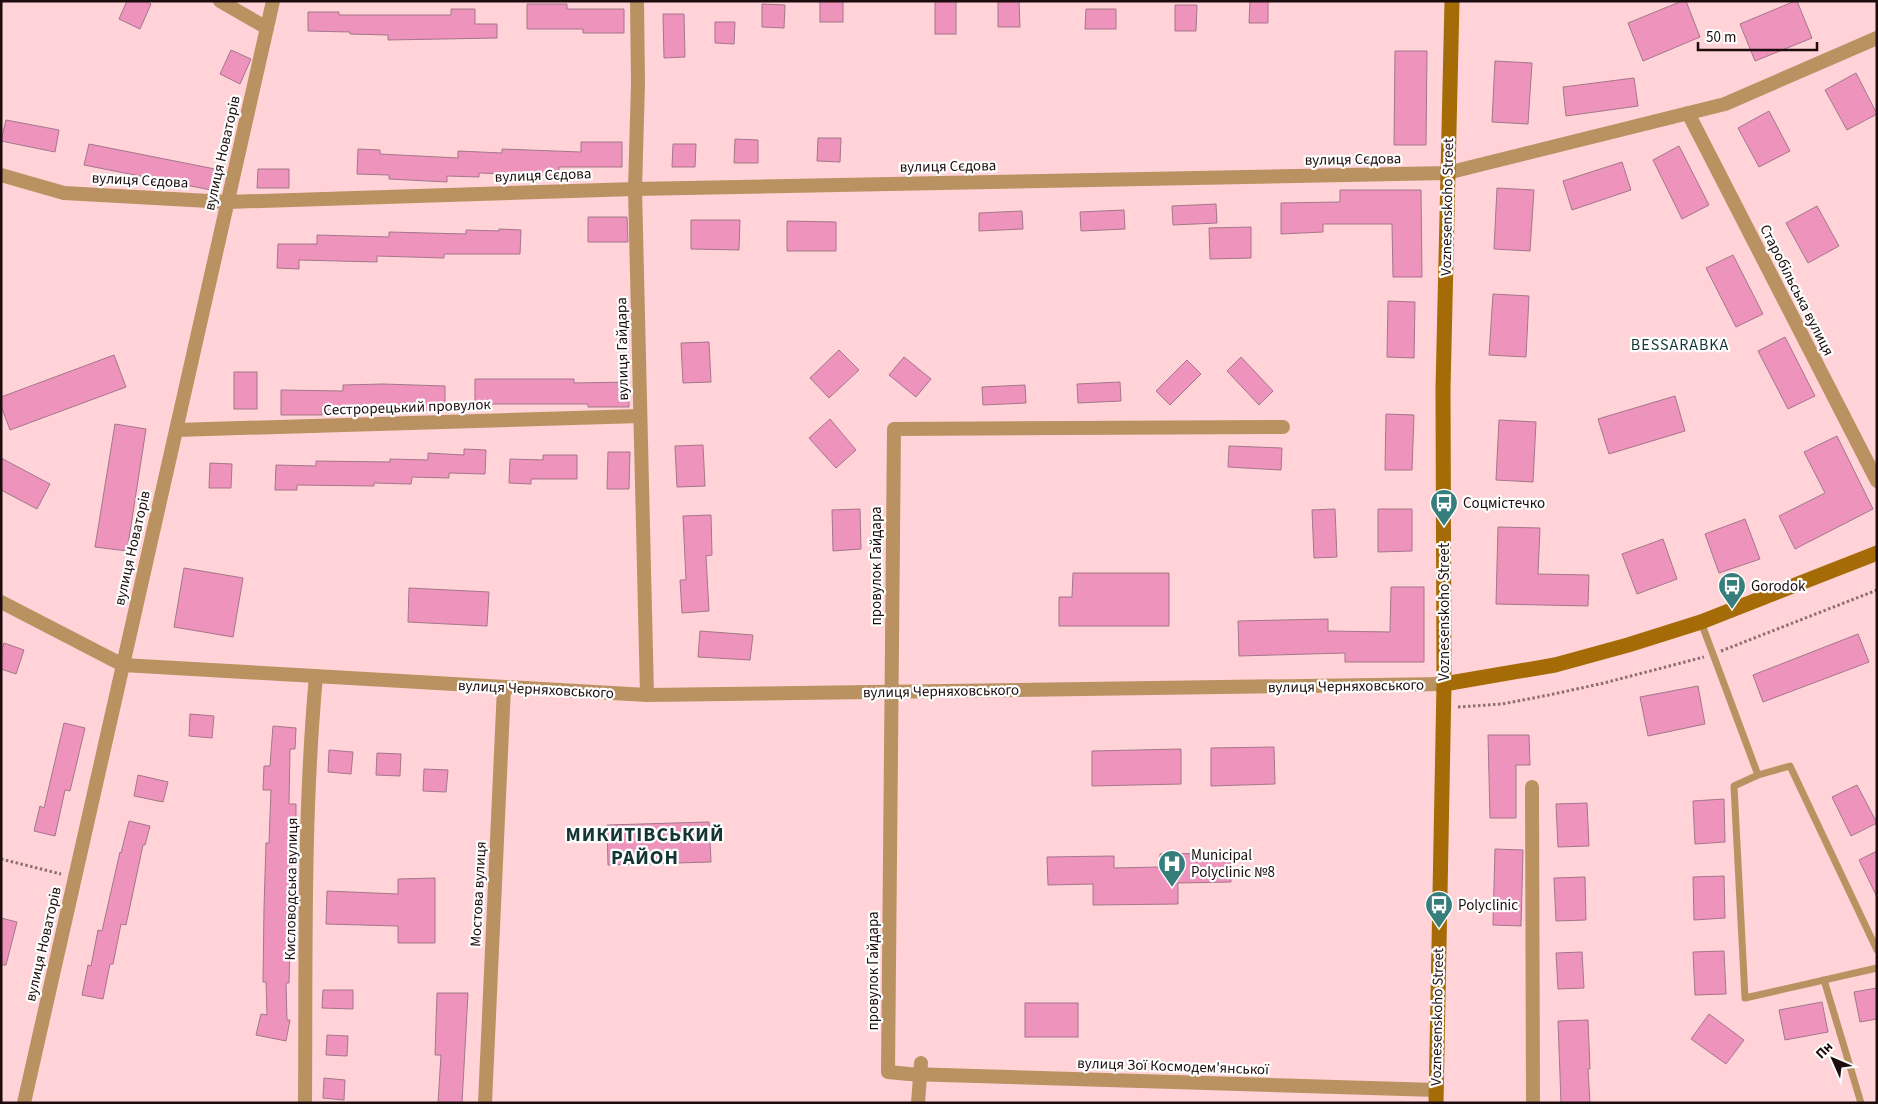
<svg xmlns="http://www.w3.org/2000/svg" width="1878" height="1104" font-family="'Source Sans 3',sans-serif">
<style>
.building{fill:#ed93bc;stroke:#a4778a}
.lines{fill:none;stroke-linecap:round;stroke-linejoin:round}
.path{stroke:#8d6f72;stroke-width:3;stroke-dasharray:2.5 2.5;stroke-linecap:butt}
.lane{stroke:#ba9262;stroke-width:7}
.street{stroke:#ba9262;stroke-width:14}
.secondary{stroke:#a56b06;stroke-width:15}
.labels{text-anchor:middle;stroke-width:4.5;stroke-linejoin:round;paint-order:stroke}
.street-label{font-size:15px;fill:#1d0c0e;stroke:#fff}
.poi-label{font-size:15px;fill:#1d0c0e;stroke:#fff;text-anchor:start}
.neighbourhood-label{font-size:16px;letter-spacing:1px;fill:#133634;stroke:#fff}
.district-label{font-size:20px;font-weight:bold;letter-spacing:1px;fill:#133634;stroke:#fff}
</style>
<rect width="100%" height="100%" fill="#ffd3d7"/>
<g class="building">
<polygon points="127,1 145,1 151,4 140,29 119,19"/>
<rect x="820" y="1" width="23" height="21"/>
<rect x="935" y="1" width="21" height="33"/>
<polygon points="998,1 1019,1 1020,27 998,27"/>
<polygon points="1250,1 1268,1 1268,23 1249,23"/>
<polygon points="1682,1 1686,1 1700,37 1643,61 1628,23"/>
<polygon points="1795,1 1797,1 1812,38 1755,61 1740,24"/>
<polygon points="527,4 567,4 567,9 624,9 624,33 583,33 583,29 527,29"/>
<polygon points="762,4 785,5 784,28 762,27"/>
<polygon points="1175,5 1197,5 1196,31 1175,31"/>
<polygon points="451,9 475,9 475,24 497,24 497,38 388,40 388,35 350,34 350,32 308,31 308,12 339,12 339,15 451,15"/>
<polygon points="1086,9 1116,9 1116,29 1085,29"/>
<polygon points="663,14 684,14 685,57 664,58"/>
<polygon points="715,22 735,22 734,44 715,43"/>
<polygon points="231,50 251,59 240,84 220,74"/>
<polygon points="1395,51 1427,51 1426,145 1394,145"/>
<polygon points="1495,61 1532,63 1528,124 1492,122"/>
<polygon points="1856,73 1877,114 1847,130 1825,90"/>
<polygon points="1634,78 1638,106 1566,116 1563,87"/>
<polygon points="1769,111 1790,151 1759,167 1738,128"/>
<polygon points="6,120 59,130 55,152 1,141"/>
<polygon points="818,138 841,138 840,162 817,161"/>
<polygon points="735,139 758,140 758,163 734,163"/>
<polygon points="581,142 622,142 622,167 559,167 559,176 479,173 479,177 447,176 447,182 389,179 389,175 357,174 358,149 380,150 380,154 458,158 458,151 502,153 502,149 581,152"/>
<polygon points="89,144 215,169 211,190 84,165"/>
<polygon points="673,144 696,144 695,167 672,167"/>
<polygon points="1679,146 1709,205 1682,219 1653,160"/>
<polygon points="1622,162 1631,190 1572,210 1563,181"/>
<polygon points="258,169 289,169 289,188 257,188"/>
<polygon points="1497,188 1534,190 1530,251 1494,249"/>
<polygon points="1340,190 1421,190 1422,277 1393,277 1392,224 1323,224 1323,232 1281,234 1281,203 1340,202"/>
<polygon points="1216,204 1217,223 1173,225 1172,206"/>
<polygon points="1817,206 1839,246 1808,263 1786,223"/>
<polygon points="1124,210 1125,229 1081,231 1080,212"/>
<polygon points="1022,211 1023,229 979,231 979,213"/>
<polygon points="588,217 627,217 628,242 588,242"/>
<polygon points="691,220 740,220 739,250 691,249"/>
<polygon points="787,221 836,222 836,251 787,251"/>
<polygon points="1251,227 1251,258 1210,259 1209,228"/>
<polygon points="499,229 521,230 520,254 444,254 444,258 377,256 377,262 299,260 299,269 277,268 278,244 317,244 317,235 389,237 389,232 466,234 466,230 499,231"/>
<polygon points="1733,255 1763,314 1736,327 1706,268"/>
<polygon points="1493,294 1529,296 1526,357 1489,355"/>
<polygon points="1388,301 1415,302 1414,358 1387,357"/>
<polygon points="1785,337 1815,396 1788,409 1758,351"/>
<polygon points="709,342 711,382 683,383 681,343"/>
<polygon points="839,350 859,370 829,398 810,378"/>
<polygon points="114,355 126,387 10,430 1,406 1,397"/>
<polygon points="904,357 931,379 916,397 889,375"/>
<polygon points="1241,357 1273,391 1259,405 1227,371"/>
<polygon points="1187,360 1201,374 1170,405 1156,391"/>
<rect x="234" y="372" width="23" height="37"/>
<polygon points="475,379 574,379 574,383 629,382 629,407 588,407 588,404 475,404"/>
<polygon points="1120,382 1121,401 1078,403 1077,384"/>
<polygon points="383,384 445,386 445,410 322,409 322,415 281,415 281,390 343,391 343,385"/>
<polygon points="1025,385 1026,403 983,405 982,387"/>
<polygon points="1675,396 1685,431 1609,454 1598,419"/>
<polygon points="1386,414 1414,415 1412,470 1385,470"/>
<polygon points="830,419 856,450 836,468 809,438"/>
<polygon points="1499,420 1536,422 1533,482 1496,480"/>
<polygon points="115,424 146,429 127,551 95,547"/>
<polygon points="1837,436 1873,509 1795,549 1779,516 1825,493 1804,452"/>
<polygon points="703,445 705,486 677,487 675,446"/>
<polygon points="1229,446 1282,448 1281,470 1228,467"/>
<polygon points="464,449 486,450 485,474 449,473 449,478 412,477 411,484 374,483 374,486 297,485 297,490 275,490 276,465 316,466 316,461 390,462 390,459 428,460 428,453 464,455"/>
<polygon points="608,452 630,452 629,489 607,489"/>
<polygon points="543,455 577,455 577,479 531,479 531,484 509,483 510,459 543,460"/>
<polygon points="1,458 50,484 37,509 1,490"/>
<polygon points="210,463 232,464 231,488 209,488"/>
<polygon points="860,509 861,549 833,551 832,510"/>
<polygon points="1335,509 1337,557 1314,558 1312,510"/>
<polygon points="1378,509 1412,509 1412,551 1378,552"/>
<polygon points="711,515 712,555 706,556 709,611 682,613 680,580 686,580 683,516"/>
<polygon points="1745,519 1760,559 1719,573 1705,534"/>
<polygon points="1498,527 1540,528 1538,574 1589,575 1588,606 1496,604"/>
<polygon points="1663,539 1677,579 1637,594 1622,554"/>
<polygon points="184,568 243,578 233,637 174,627"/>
<polygon points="1073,573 1169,573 1169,626 1059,626 1059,597 1072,597"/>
<polygon points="1391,587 1424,587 1424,662 1345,662 1345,653 1239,656 1238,621 1328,619 1328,631 1390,632"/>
<polygon points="409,588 489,592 487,626 408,622"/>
<polygon points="700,631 753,635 750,660 698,657"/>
<polygon points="1858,634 1869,662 1763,702 1753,675"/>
<polygon points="4,643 24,650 16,674 1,669 1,652"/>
<polygon points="1698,686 1705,724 1648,736 1640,697"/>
<polygon points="190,714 214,716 212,738 189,736"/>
<polygon points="64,723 85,728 70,791 65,790 55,836 34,831 40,806 44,808"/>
<polygon points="273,726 296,728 295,749 290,749 289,804 296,804 296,828 293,828 289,983 286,983 287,1020 290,1020 286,1041 256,1035 261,1014 267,1015 266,982 263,982 264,908 266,843 269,843 271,790 263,790 264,766 270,766"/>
<polygon points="1488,735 1529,735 1530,765 1516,765 1516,818 1490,818"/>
<polygon points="1274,747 1275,784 1211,786 1211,748"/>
<polygon points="1181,749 1181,784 1092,786 1092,751"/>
<polygon points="329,750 353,752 351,774 328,772"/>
<polygon points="377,753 401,754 400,776 376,775"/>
<polygon points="424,769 448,770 446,792 423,791"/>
<polygon points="138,775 168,782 163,802 134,796"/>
<polygon points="1857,785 1877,823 1851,836 1832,797"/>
<polygon points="1724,799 1725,842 1695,844 1693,801"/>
<polygon points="1587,803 1589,846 1558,847 1556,804"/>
<polygon points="129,821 150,826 145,845 143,845 126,925 121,924 113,964 110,964 103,999 82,995 88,965 91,966 98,930 102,931 120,852 121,853"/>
<polygon points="709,822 711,862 608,865 607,825"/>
<polygon points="1495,849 1523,850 1521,926 1493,925"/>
<polygon points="1877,851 1877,897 1859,860"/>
<polygon points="1230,853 1231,882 1178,883 1178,904 1093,905 1093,884 1048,885 1047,857 1114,856 1114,868 1160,867 1160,854"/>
<polygon points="1724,876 1725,918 1694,920 1693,877"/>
<polygon points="1585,877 1586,920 1556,921 1554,878"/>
<polygon points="435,878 435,943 398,943 398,926 326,924 327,891 398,894 398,879"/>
<polygon points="1,918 17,922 6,965 1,965"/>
<polygon points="1724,951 1726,994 1695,995 1693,952"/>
<polygon points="1582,952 1584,988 1558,989 1556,953"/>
<polygon points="1877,988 1877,1019 1860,1022 1854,992"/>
<polygon points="323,990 353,990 353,1009 322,1008"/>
<polygon points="437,993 468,993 462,1103 438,1103 441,1055 435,1055"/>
<polygon points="1822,1002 1828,1032 1785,1040 1779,1010"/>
<rect x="1025" y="1003" width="53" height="34"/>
<polygon points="1709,1014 1744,1040 1726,1064 1691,1039"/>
<polygon points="1588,1020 1590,1069 1588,1069 1590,1103 1561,1103 1558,1021"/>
<polygon points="327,1035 348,1036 347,1056 326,1055"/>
<polygon points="324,1078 345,1080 344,1100 323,1098"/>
</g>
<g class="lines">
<g class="path">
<polyline points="1721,651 1877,590"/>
<polyline points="1458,707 1502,704 1549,695 1604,683 1704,657"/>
<polyline points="1,859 61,874"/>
</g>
<g class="lane">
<polyline points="1701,622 1758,775"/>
<polyline points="1877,950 1790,766 1758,775 1734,786 1745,998 1877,968"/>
<polyline points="1824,980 1861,1103"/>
</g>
<g class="street">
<polyline points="220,1 267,28"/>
<polyline points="637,1 638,83 635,189 647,695"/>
<polyline points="1688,113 1877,481"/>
<polyline points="1,175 64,193 227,202 635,189 1447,173 1725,104 1877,38"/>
<polyline points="1283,427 894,429 888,1072 909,1074 1436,1090"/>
<polyline points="176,430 640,416"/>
<polyline points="1,602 123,665 647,695 1444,684"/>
<polyline points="1532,787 1533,1103"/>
<polyline points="24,1103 273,1"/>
<path d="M305,1103C306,961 303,818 316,676"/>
<polyline points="485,1103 504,687"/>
<polyline points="918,1103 921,1063"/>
</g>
<g class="secondary">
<polyline points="1444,684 1555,665 1628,645 1701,622 1877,553"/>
<polyline points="1436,1103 1444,684 1443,389 1452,1"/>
</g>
</g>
<defs>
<symbol id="bus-pin" viewBox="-11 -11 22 30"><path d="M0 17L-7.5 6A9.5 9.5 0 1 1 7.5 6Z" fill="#367e7b" stroke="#fff"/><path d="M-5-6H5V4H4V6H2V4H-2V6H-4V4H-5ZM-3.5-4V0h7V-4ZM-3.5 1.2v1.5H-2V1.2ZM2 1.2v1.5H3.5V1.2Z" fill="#fff"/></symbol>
<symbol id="hospital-pin" viewBox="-11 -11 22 30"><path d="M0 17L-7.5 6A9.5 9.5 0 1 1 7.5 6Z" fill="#367e7b" stroke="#fff"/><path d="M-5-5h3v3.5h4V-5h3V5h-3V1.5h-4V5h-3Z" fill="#fff"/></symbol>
</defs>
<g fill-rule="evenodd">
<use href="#bus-pin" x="1428" y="487" width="32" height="43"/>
<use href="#bus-pin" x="1716" y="570" width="32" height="43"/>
<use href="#hospital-pin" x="1156" y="848" width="32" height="43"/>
<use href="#bus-pin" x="1423" y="889" width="32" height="43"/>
</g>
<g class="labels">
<g class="street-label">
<text transform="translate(222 153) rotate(-77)" y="5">вулиця Новаторів</text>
<text transform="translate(1353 159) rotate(-1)" y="5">вулиця Сєдова</text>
<text transform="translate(948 166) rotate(-1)" y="5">вулиця Сєдова</text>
<text transform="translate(543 175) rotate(-2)" y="5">вулиця Сєдова</text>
<text transform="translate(140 180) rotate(3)" y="5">вулиця Сєдова</text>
<text transform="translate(1447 207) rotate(-89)" y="5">Voznesenskoho Street</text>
<text transform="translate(1797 290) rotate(63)" y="5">Старобільська вулиця</text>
<text transform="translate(622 349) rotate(-91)" y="5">вулиця Гайдара</text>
<text transform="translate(407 407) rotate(-2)" y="5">Сестрорецький провулок</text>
<text transform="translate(132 548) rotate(-77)" y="5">вулиця Новаторів</text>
<text transform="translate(876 566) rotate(-90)" y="5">провулок Гайдара</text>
<text transform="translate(1444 612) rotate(-90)" y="5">Voznesenskoho Street</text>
<text transform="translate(1346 686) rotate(-1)" y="5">вулиця Черняховського</text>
<text transform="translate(536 689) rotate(3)" y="5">вулиця Черняховського</text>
<text transform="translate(941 691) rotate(-1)" y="5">вулиця Черняховського</text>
<text transform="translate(291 889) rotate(-89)" y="5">Кисловодська вулиця</text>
<text transform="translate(478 894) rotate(-87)" y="5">Мостова вулиця</text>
<text transform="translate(43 944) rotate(-77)" y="5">вулиця Новаторів</text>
<text transform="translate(873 971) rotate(-90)" y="5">провулок Гайдара</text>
<text transform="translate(1437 1017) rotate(-89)" y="5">Voznesenskoho Street</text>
<text transform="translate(1173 1066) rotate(2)" y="5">вулиця Зої Космодем'янської</text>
</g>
<g class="poi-label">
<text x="1463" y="508">Соцмістечко</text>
<text x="1751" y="591">Gorodok</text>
<text x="1191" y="860">Municipal<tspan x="1191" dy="17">Polyclinic №8</tspan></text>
<text x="1458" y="910">Polyclinic</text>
</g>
<g class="neighbourhood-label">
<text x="1680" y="350">BESSARABKA</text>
</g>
<g class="district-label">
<text x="645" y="841">МИКИТІВСЬКИЙ<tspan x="645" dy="23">РАЙОН</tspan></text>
</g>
</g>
<rect width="1878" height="1104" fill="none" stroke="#1d0c0e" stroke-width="5"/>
<g transform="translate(1833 1059) rotate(315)" stroke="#ffffff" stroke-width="4" paint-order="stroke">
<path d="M0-4L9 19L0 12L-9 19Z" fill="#1d0c0e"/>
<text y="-8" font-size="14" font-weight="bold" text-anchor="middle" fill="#1d0c0e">Пн</text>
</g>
<path d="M1698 42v8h119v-8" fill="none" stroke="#1d0c0e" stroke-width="2.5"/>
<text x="1706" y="42" font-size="15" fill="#1d0c0e" stroke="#ffffff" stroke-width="4" paint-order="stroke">50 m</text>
</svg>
